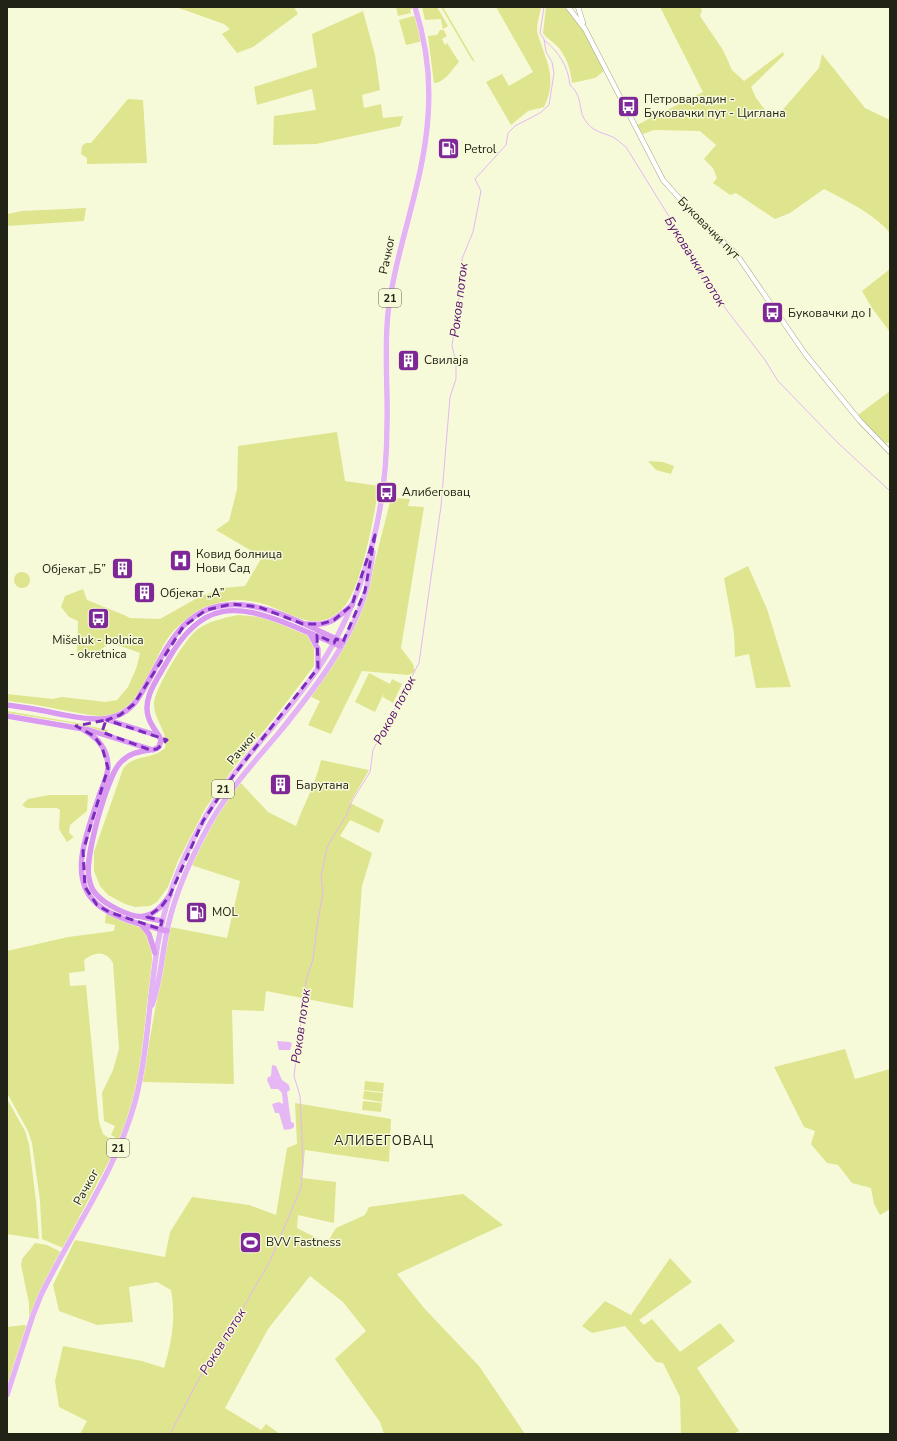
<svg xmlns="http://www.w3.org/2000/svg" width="897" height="1441" font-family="'Nunito Sans',sans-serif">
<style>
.green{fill:#dfe48e}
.water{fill:#e6b7f5}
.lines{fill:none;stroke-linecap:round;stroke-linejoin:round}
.stream{stroke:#e6b7f5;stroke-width:1}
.tertiary-casing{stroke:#a3a587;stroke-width:5.5}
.primary-casing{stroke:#fff;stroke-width:6}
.trunk-casing{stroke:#fff;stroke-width:6}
.tertiary{stroke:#fff;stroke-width:4.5}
.primary{stroke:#e3b3f3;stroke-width:5.5}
.trunk{stroke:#da9aef;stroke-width:5.5}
.marked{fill:none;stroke:#7b2cbf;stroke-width:3;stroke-dasharray:8 5;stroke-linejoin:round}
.labels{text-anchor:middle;stroke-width:3;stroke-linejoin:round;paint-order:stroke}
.shield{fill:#f7fad9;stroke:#626451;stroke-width:1}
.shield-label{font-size:11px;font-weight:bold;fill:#222317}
.poi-label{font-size:12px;fill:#222317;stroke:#f7fad9;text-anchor:start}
.street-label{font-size:12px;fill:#222317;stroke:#f7fad9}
.water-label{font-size:13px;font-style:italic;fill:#580d6c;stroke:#f7fad9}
.neighbourhood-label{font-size:13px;letter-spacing:1px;fill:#222317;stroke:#f7fad9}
</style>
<rect width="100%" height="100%" fill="#f7fad9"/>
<g class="green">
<polygon points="176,7 294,7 298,14 253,47 237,53 222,34 230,29 224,24"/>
<polygon points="396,7 415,7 410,10 411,13 398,16"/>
<path d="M422,7H437L448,26L443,29L447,36L442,39L445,45L447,43L459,62C451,70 446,82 434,83L428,36L437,35L440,30H443L441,19L425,20Z"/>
<polygon points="441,7 443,7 475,62 472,60"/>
<path d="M496,7H541C540,15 535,27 538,35C546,61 558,78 544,107L528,111L511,125L486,82L502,74L509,86L533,72Z"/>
<path d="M546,7H564C583,24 593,49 604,71L595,78L572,83C571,71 567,58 559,48C554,42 547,39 543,33Z"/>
<path d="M660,7H700L702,10L700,16L723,50L732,70L744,81L783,52L784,55L751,87L756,98L769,115L779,114L819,68L822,54L865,108L890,120V233C873,213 847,201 824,189L790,213L775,219L736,193L730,195L713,183L717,178L713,168L704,159L716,145L700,131L654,130L643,134L637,125L703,92Z"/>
<polygon points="363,11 375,55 380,90 362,95 364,108 381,104 383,118 403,116 400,126 316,144 273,145 274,116 316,110 312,89 257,105 254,87 317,67 312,34"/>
<polygon points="417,15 423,41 406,45 399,20"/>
<polygon points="128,99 143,100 147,163 87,164 87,158 81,154 82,146 86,143 91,143"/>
<polygon points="86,208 84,221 7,226 7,214 22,211"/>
<polygon points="890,269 890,332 872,308 862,291"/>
<polygon points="890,391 890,441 886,444 858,415"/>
<path d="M337,432L345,481L379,486C374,514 362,590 342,609C313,638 286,607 255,602C241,599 223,600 210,606C196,611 181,622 171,634C151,659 141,718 100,716C93,716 86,714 79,713C55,709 31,703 7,701V694L53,699L62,697L106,702L117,700L128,687L136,669L140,653L112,643L104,647L98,657L77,653L78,621L69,617L61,607L65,596L83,589L87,600L124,615L130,618L160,619L199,597L223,588L245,586L262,557L216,530L229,521L237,489L238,446Z"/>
<polygon points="648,461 663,462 674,466 671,474 656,470"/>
<polygon points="391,498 410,499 408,506 424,507 401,648 413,664 415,672 408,675 362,671 331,734 308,725 320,701 311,697 328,672 367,593"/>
<polygon points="748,566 767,609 791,687 756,688 749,654 735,657 734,633 724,578"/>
<circle cx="22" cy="580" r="8"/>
<path d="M238,615L263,617L307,635L314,643V666L272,721L237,763L205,809L178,861L168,887L157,902L150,906L135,907L125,904L108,895L100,886L94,871V852L123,769C133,754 153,760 165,748C169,734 154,719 154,705C153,691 186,637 198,629C210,621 223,618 238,615Z"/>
<polygon points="369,673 390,684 392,679 402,684 393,703 383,697 384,693 375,712 355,702"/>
<polygon points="7,711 72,722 108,730 107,732 71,723 7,713"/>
<path d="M321,760L369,770L350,803L384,820L379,833L350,820L340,836L372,853L362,886L353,1008L266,991L264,1011L232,1010L234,1084L142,1082L170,927L227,938L240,881L191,865L201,838L239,781L268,812L296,826C304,804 316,783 321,760Z"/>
<polygon points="49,795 88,795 87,811 70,825 69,833 74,837 67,842 59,829 60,810 57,808 27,808 22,805 28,799"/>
<path d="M106,913C119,918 139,922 146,934C157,952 150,977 148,997C145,1017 145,1037 142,1058C138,1086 130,1113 120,1140L111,1135L115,1126L104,1121L102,1093L113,1070L119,1049L113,963C105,950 95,952 84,960L85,971L69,973L70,986L86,985L99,1122L103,1134L118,1144L63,1248L42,1239L40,1201L32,1143L28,1131L7,1093V951L68,937L114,931L115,925L105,923Z"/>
<polygon points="845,1049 855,1079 890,1069 890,1209 880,1215 874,1204 871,1188 852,1183 838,1165 827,1163 811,1144 815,1131 804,1127 774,1067"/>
<polygon points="365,1081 384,1083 383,1092 364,1090"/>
<polygon points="364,1091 383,1093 382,1102 363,1099"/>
<polygon points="7,1099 25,1131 29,1144 36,1201 39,1239 7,1234"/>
<polygon points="363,1101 382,1103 381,1112 362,1110"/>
<path d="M295,1103L391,1119L389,1162L305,1150L302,1178L336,1182L334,1223L298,1215L297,1228L327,1243L336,1228L365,1215L369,1207L463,1194L503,1225L397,1274L424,1308L479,1366L525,1434H384L380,1422L335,1359L366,1331L343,1302L310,1276L268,1329L225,1408L261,1430L266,1424L280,1434H80L87,1421L59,1407L55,1381L63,1346L142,1361L164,1368C172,1342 176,1317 171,1290L157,1282L129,1287L133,1322L97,1325L59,1311L53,1285L75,1240L165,1257L170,1232L192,1197L249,1205L276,1215L287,1148L297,1144Z"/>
<polygon points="35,1243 47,1245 61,1252 29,1321 29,1303 21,1265 22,1259"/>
<polygon points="670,1258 692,1282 639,1320 644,1325 652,1319 680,1352 720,1323 735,1341 697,1368 739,1431 734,1434 681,1434 680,1397 663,1363 656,1362 625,1326 592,1333 582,1326 605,1301 631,1315"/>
<polygon points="24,1325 28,1326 7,1390 7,1327"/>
</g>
<g class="water">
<polygon points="277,1041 290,1042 292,1044 290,1050 279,1050"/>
<polygon points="272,1065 276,1066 282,1080 289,1085 290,1090 287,1092 291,1122 294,1123 294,1127 291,1129 284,1130 279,1113 275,1113 272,1104 279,1102 283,1104 282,1093 278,1089 271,1089 267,1080 268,1077 271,1076"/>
</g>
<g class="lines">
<g class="stream">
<path d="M544,40C559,52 568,66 570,85C585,99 576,111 588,124C597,134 607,133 616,139C619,141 623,145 626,147L691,252L706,283L765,360L778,381L838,443L890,491"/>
<polyline points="170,1434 213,1352 230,1331 270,1261 301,1188 303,1163 300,1096 294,1076 306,981 313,959 317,926 323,893 321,877 327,847 346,816 352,801 370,772 373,750 419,663 441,506 450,397 456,379 456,362 452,346 461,284 462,259 473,232 481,191 475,179 506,145 508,133 515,126 540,113 549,105 554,73 552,62 546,52 544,39 540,33 544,7"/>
</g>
<defs>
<g id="tertiary">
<polyline points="568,7 585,29 663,180 688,208 737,255 806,355 860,421 890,452"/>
<polyline points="578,7 583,23"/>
</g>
<g id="primary">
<path d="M152,1005C161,980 162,952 168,926C176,891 192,856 209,825C228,791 253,763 278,734C312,692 351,643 366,590C369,578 371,565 373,552"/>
<path d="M7,1395L33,1315L41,1295C72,1231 116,1171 135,1102C155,1025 146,948 178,872C194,834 215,797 241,765C276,721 315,682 340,631C372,567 387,496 387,424C388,387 384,350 388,313C396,246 424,183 428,116C431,79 426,42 415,7"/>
</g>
<g id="trunk">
<path d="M307,624C330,626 336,619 352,605"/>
<polyline points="310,634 318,649 318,668"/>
<path d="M7,705C24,707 41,710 59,714C87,719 117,727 137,700C152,678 161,652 178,632C223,576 292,619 343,642"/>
<path d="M7,716L89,730L153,750L159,747L161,740C158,733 152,727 149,719C141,699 158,678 168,660C201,601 235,602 293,626C309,633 325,639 340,646"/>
<polyline points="108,720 159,736"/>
<path d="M84,730C98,738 108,750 108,767C108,776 102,787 99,796C89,828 66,877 97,904C112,918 147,926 167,931"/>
<path d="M150,750C138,752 129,753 120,763C107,777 84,859 89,878C90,884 92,890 96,894C104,904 132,919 145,916C157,913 163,904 170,895"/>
<polyline points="143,917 162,921"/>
<polyline points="141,924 149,934 155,953"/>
</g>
</defs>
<use href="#tertiary" class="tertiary-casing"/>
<use href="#primary" class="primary-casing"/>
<use href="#trunk" class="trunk-casing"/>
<use href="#tertiary" class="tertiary"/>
<use href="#primary" class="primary"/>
<use href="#trunk" class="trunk"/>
</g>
<path class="marked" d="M375,535L365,591L343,642L336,639L334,643L317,635L318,668L233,776L203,821L170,895L161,907L147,917L162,921L160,929L109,912L97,905L85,887L83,851L108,768L102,747L94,736L76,726L106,720L102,732L150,750L157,749L167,740L107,720L120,715L134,704L183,627L206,610L232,604L259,607L303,624H321L334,620L352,605Z"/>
<defs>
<symbol id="bus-square" viewBox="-11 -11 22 22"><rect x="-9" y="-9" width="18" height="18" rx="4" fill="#7d2896" stroke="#f7fad9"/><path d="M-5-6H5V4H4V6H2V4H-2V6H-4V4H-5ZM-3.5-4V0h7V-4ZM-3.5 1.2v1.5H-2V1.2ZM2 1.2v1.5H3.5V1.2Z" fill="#fff"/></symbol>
<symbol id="fuel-square" viewBox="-11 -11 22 22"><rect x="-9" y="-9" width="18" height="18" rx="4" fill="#7d2896" stroke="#f7fad9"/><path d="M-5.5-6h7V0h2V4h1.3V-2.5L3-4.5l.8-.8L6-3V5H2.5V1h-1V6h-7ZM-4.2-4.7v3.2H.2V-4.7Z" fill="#fff"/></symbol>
<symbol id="building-square" viewBox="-11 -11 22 22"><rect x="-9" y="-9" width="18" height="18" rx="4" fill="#7d2896" stroke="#f7fad9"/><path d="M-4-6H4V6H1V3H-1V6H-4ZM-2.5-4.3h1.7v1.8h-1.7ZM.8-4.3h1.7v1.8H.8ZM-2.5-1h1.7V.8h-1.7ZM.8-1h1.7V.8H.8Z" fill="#fff"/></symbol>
<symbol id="hospital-square" viewBox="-11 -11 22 22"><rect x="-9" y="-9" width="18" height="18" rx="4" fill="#7d2896" stroke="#f7fad9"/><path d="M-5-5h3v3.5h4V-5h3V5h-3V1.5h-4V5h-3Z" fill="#fff"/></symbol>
<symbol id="stadium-square" viewBox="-11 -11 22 22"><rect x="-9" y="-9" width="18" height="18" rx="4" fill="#7d2896" stroke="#f7fad9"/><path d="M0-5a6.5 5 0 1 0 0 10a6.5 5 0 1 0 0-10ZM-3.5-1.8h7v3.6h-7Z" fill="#fff"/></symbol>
</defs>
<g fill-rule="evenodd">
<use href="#bus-square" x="616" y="94" width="25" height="25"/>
<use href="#fuel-square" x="436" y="136" width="25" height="25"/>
<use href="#bus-square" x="760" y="300" width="25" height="25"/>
<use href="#building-square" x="396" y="348" width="25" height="25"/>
<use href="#bus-square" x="374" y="480" width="25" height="25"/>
<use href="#hospital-square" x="168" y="548" width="25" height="25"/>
<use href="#building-square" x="110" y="556" width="25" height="25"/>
<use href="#building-square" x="132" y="580" width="25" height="25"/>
<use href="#bus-square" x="86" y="606" width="25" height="25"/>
<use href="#building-square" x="268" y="772" width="25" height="25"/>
<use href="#fuel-square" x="184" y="900" width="25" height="25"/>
<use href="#stadium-square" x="238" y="1230" width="25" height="25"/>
</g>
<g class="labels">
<g class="shield">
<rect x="379" y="289" width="22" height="18" rx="3"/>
<rect x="212" y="780" width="22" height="18" rx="3"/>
<rect x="107" y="1139" width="22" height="18" rx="3"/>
</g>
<g class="shield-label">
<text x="390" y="302">21</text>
<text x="223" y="793">21</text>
<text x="118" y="1152">21</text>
</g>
<g class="poi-label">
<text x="644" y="103">Петроварадин -<tspan x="644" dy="14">Буковачки пут - Циглана</tspan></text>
<text x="464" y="153">Petrol</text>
<text x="788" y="317">Буковачки до I</text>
<text x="424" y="364">Свилаја</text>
<text x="402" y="496">Алибеговац</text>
<text x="196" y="558">Ковид болница<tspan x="196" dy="14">Нови Сад</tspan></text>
<text x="106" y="573" text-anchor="end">Објекат „Б”</text>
<text x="160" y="597">Објекат „А”</text>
<text x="98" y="644" text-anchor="middle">Mišeluk - bolnica<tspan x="98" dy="14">- okretnica</tspan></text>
<text x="296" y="789">Барутана</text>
<text x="212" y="916">MOL</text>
<text x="266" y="1246">BVV Fastness</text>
</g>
<g class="street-label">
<text transform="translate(709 228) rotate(45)" y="4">Буковачки пут</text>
<text transform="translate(387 255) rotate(-78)" y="4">Рачког</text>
<text transform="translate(242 748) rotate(-50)" y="4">Рачког</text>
<text transform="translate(86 1187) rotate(-61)" y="4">Рачког</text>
</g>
<g class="water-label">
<text transform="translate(696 261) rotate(58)" y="5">Буковачки поток</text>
<text transform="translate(458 300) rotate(-83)" y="5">Роков поток</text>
<text transform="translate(394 710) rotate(-62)" y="5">Роков поток</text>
<text transform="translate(300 1026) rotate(-82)" y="5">Роков поток</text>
<text transform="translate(222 1341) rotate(-58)" y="5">Роков поток</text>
</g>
<g class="neighbourhood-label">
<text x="384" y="1145">АЛИБЕГОВАЦ</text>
</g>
</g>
<rect width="897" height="1441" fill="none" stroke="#222317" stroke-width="16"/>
</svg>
